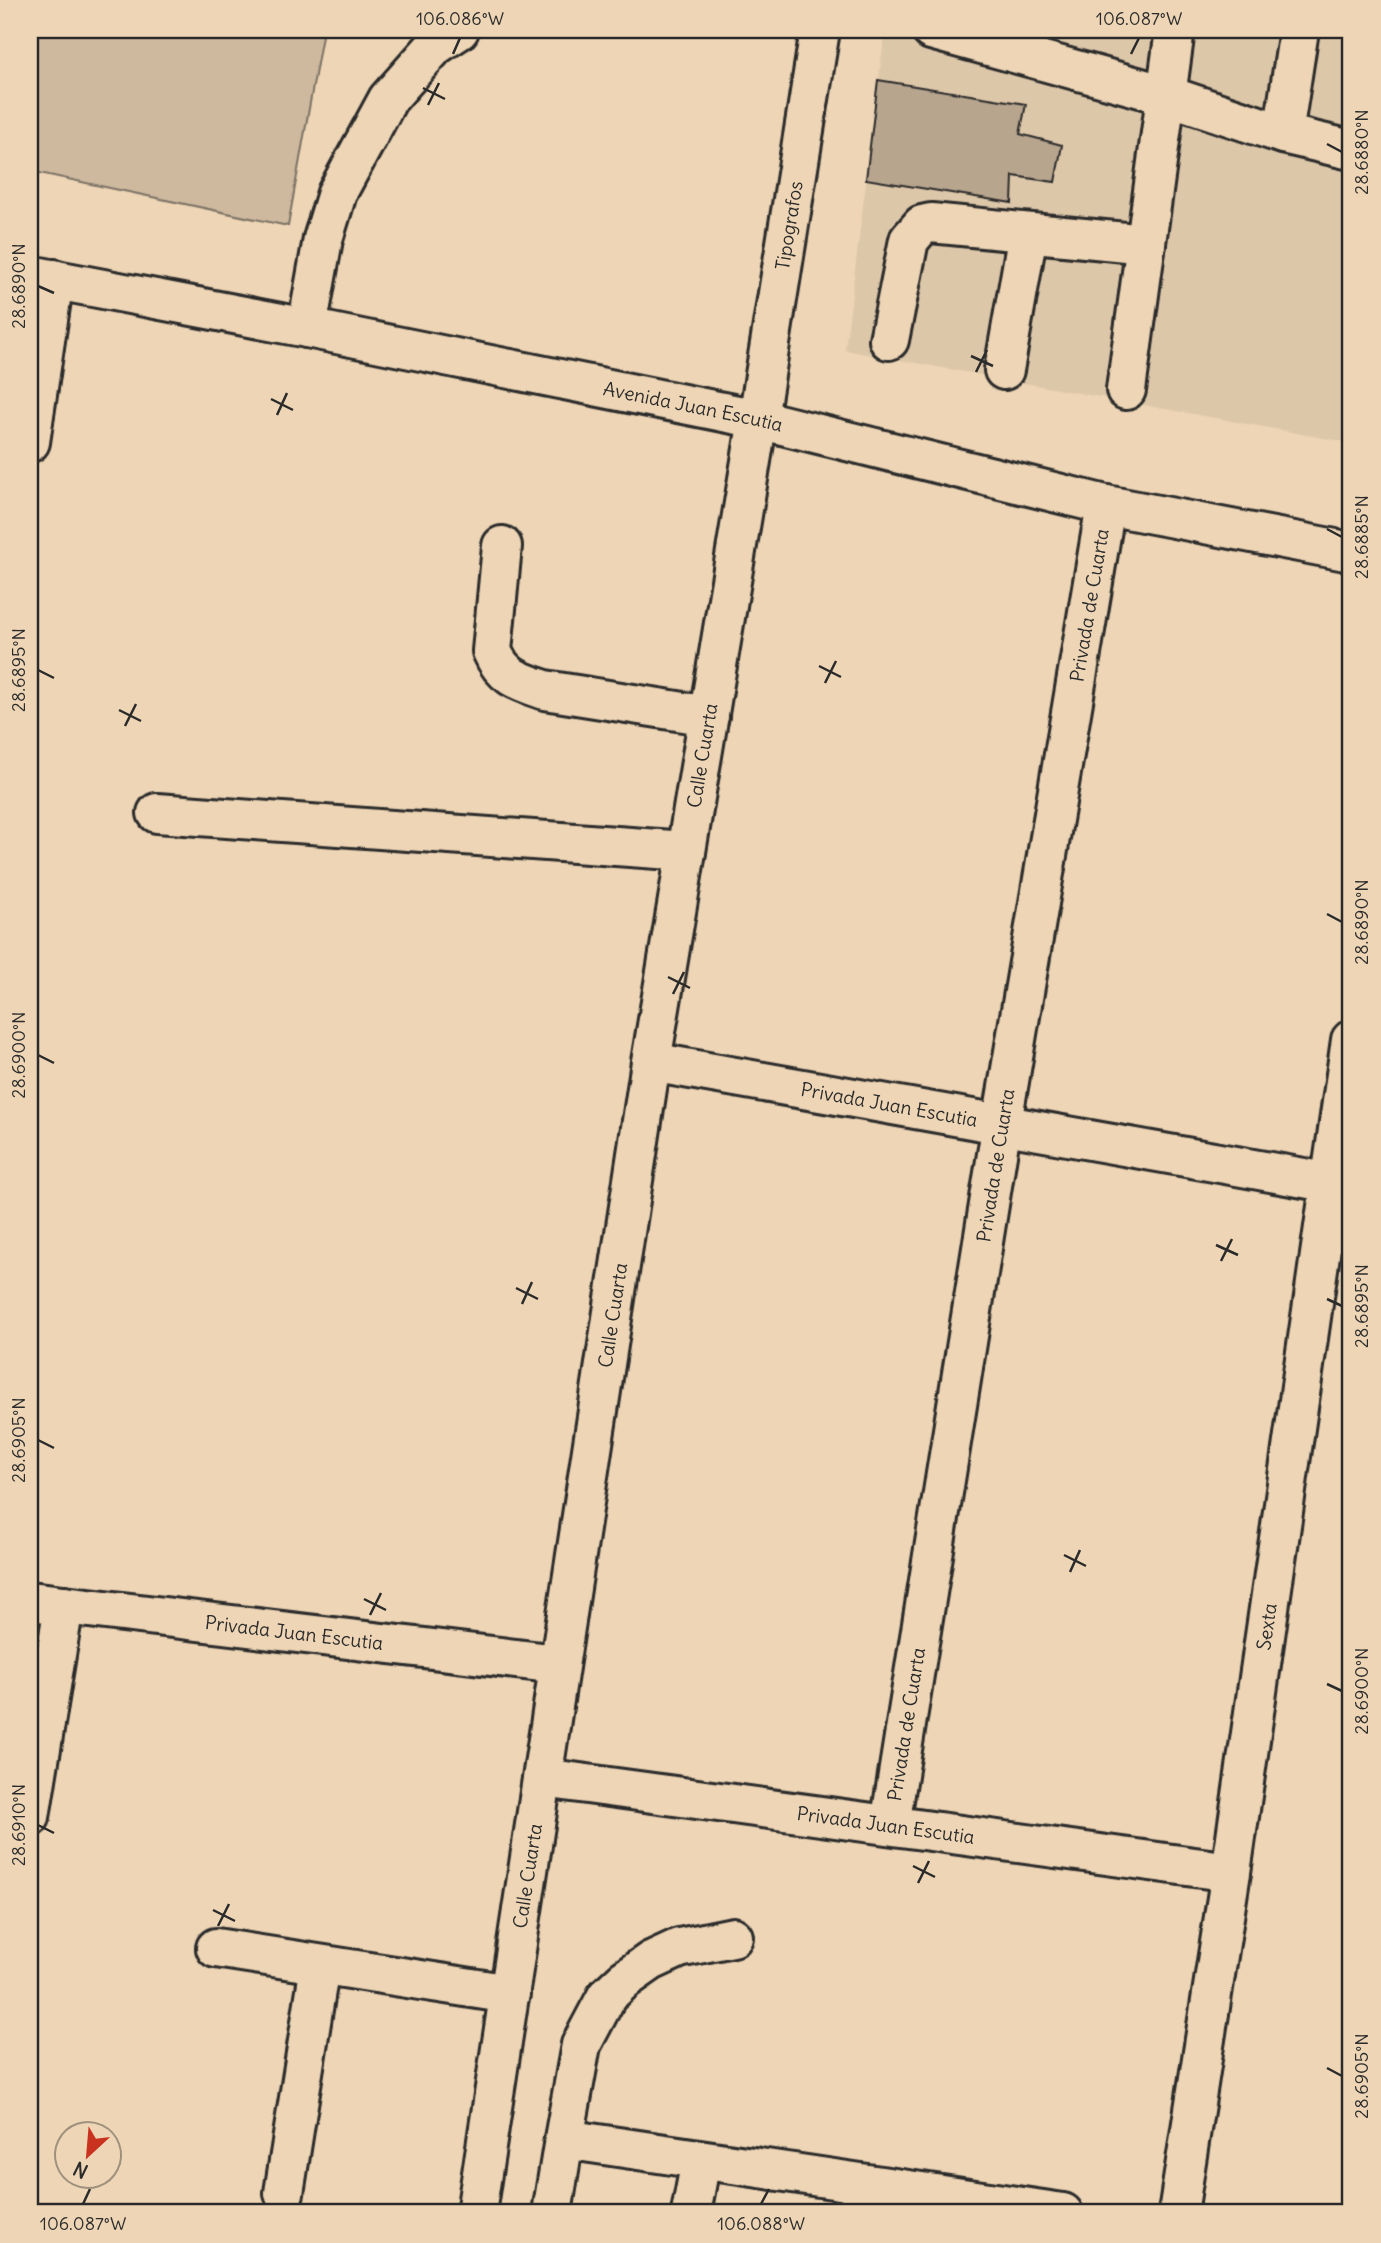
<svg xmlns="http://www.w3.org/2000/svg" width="1381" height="2243" font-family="Delius,sans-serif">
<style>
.built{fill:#ddc7a9}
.green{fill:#ceb99f;stroke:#7c7265;stroke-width:2}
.building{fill:#b7a58e;stroke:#2b2b2b;stroke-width:2}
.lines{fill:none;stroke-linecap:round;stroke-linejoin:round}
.minor-casing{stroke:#2b2b2b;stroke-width:44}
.major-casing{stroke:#2b2b2b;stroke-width:44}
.minor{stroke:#edd5b5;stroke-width:38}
.major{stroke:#edd5b5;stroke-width:38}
.ticks{fill:none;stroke:#2b2b2b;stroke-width:2.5}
.labels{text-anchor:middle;stroke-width:5;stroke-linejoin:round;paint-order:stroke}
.street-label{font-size:19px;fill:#2b2b2b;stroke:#edd5b5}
.neatline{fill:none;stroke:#2b2b2b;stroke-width:2.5}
.ticks-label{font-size:18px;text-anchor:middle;fill:#2b2b2b}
</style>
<rect width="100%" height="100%" fill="#edd5b5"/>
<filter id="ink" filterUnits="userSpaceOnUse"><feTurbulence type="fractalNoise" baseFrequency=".0143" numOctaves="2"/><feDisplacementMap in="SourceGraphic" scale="14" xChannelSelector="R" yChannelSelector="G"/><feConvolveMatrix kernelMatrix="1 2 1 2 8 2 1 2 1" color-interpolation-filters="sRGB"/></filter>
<g filter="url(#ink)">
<polygon class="built" points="885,30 1351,30 1351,443 845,350"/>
<polygon class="green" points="30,30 323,30 288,226 30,171"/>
<polygon class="building" points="878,80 1026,104 1020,134 1062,145 1055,182 1013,176 1012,203 866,179"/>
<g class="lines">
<defs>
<g id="minor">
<polyline points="931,30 1166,95 1283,134 1351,150"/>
<polyline points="1283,134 1299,30"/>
<polyline points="307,328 323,239 337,193 388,99 436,45 459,30"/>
<polyline points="889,340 909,240 922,225 931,223 1146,244"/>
<polyline points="1004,370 1028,233"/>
<polyline points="1126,390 1175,30"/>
<polyline points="30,442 54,279"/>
<path d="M502,546L492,651C503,677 518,681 545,690L709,716"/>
<polyline points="157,813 686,851"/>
<path id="s1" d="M651,1062L1332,1183"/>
<path id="s2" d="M30,1601L558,1664"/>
<path id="s3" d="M543,1778L1231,1872"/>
<polyline points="30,1817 64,1605"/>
<path id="s4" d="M890,1825L1002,1123L1106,505"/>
<polyline points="216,1948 510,1994"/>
<polyline points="564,2139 581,2045 607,1996 624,1980 651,1961 679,1948 733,1937"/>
<polyline points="284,2193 320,1965"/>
<path id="s5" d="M476,2213L651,1062L758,419L820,30"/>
<polyline points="552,2213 564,2139 1063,2213"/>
<polyline points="691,2213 701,2160"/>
<path id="s6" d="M1178,2213L1231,1872L1351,1040"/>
</g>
<g id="major">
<path id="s7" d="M30,275L307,328L758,419L1106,505L1351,552"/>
</g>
</defs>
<use href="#minor" class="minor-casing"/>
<use href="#major" class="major-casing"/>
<use href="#minor" class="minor"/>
<use href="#major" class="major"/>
</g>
</g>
<path class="ticks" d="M453,54L460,38M1131,54L1139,38M423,88L445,99M428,105L439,83M1327,144L1342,152M38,286L54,293M971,356L993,366M976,372L987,350M271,399L293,410M277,415L287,393M1327,529L1342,537M819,666L841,677M38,670L54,678M825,683L836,661M119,710L141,721M125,726L136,704M1327,914L1342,922M668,977L690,988M673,994L684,972M38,1055L54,1063M1216,1245L1238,1255M1221,1261L1232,1239M516,1288L538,1299M1327,1299L1342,1306M522,1304L532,1282M38,1440L54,1448M1064,1555L1086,1566M1070,1572L1080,1550M364,1599L386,1610M370,1615L381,1593M1327,1684L1342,1691M38,1825L54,1833M913,1866L935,1877M918,1883L929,1861M213,1910L235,1921M218,1926L229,1904M1327,2068L1342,2076M83,2204L90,2189M761,2204L769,2189"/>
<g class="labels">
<g class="street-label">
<text dy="7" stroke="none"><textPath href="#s5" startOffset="2012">Tipografos</textPath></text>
<text dy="7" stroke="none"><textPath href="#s7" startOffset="676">Avenida Juan Escutia</textPath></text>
<text dy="7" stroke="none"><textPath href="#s4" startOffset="1236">Privada de Cuarta</textPath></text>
<text dy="7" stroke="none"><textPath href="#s5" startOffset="1475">Calle Cuarta</textPath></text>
<text dy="7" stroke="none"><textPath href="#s1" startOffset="242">Privada Juan Escutia</textPath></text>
<text dy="7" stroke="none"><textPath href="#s4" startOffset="668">Privada de Cuarta</textPath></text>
<text dy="7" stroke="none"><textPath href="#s5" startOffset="908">Calle Cuarta</textPath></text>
<text dy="7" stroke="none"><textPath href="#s6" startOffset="593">Sexta</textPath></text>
<text dy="7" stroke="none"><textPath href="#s2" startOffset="266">Privada Juan Escutia</textPath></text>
<text dy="7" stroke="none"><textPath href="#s4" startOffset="102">Privada de Cuarta</textPath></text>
<text dy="7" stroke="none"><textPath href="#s3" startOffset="346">Privada Juan Escutia</textPath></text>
<text dy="7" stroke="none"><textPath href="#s5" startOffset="341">Calle Cuarta</textPath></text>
</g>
</g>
<rect width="1381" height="2243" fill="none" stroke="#edd5b5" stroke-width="77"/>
<g transform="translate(88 2155) rotate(206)"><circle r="33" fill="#edd5b5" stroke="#9f917e" stroke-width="2"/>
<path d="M0-5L12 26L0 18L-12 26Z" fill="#c8321e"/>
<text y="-10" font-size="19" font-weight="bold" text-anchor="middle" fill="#2b2b2b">N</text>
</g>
<rect x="38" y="38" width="1304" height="2166" class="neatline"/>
<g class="ticks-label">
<text x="460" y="25">106.086°W</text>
<text x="1139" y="25">106.087°W</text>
<text transform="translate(1362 152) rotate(-90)" y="6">28.6880°N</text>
<text transform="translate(19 286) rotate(-90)" y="6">28.6890°N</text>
<text transform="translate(1362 537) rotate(-90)" y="6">28.6885°N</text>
<text transform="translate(19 670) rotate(-90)" y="6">28.6895°N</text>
<text transform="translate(1362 922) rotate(-90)" y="6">28.6890°N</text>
<text transform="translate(19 1055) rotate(-90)" y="6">28.6900°N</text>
<text transform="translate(1362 1306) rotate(-90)" y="6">28.6895°N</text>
<text transform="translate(19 1440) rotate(-90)" y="6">28.6905°N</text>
<text transform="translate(1362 1691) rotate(-90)" y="6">28.6900°N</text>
<text transform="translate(19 1825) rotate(-90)" y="6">28.6910°N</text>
<text transform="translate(1362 2076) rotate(-90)" y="6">28.6905°N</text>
<text x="83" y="2230">106.087°W</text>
<text x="761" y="2230">106.088°W</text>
</g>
</svg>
